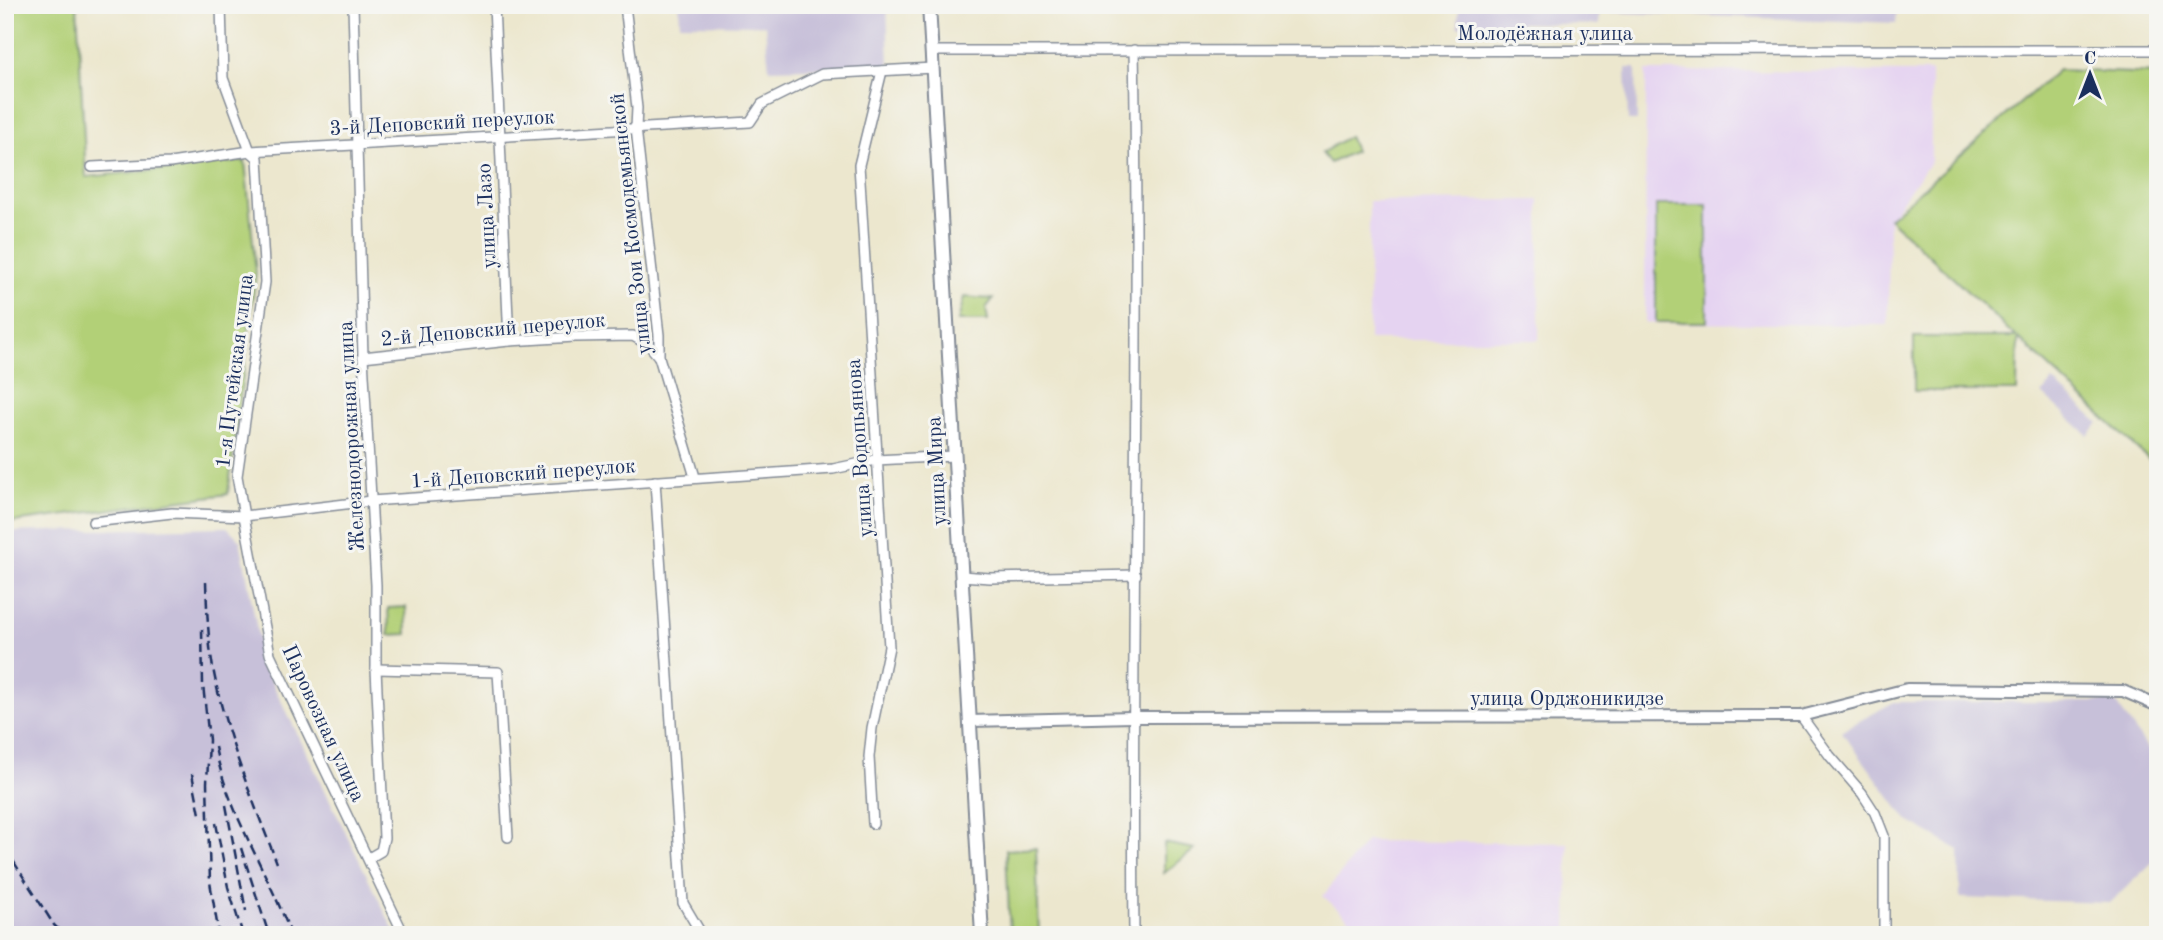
<svg xmlns="http://www.w3.org/2000/svg" width="2163" height="940" font-family="'Old Standard TT',serif">
<style>
.built{fill:#e5d3f1}
.industrial{fill:#c7c0d9}
.green{fill:#b2d077;stroke:#66806a;stroke-width:2}
.lines{fill:none;stroke-linecap:round;stroke-linejoin:round}
.minor-casing{stroke:#848b96;stroke-width:12}
.tertiary-casing{stroke:#848b96;stroke-width:14}
.secondary-casing{stroke:#848b96;stroke-width:16}
.minor{stroke:#fff;stroke-width:9}
.tertiary{stroke:#fff;stroke-width:10}
.secondary{stroke:#fff;stroke-width:12}
.rail{stroke:#1b2f5e;stroke-width:2.5;stroke-dasharray:10 5;stroke-linecap:butt}
.labels{text-anchor:middle;stroke-width:6;stroke-linejoin:round;paint-order:stroke}
.street-label{font-size:21px;fill:#1b2f5e;stroke:#f6f6f2}
</style>
<rect width="100%" height="100%" fill="#f6f6f2"/>
<filter id="ink" filterUnits="userSpaceOnUse"><feTurbulence type="fractalNoise" baseFrequency=".0143" numOctaves="2"/><feDisplacementMap in="SourceGraphic" scale="14" xChannelSelector="R" yChannelSelector="G"/><feConvolveMatrix kernelMatrix="1 2 1 2 8 2 1 2 1" color-interpolation-filters="sRGB"/></filter>
<filter id="wash" filterUnits="userSpaceOnUse"><feTurbulence type="fractalNoise" baseFrequency=".00686" numOctaves="4" result="noise"/><feDisplacementMap in="SourceGraphic" scale="28" xChannelSelector="R" yChannelSelector="G"/><feGaussianBlur stdDeviation="1.57" result="paint"/><feColorMatrix in="noise" values="0 0 0 0 0 0 0 0 0 0 0 0 0 0 0 0 0 1.4 0 .05"/><feComposite in="paint" operator="in"/></filter>
<g filter="url(#wash)">
<rect width="100%" height="100%" fill="#ece7ce"/>
<g class="built">
<polygon points="1646,71 1931,72 1931,161 1889,219 1888,325 1645,323"/>
<polygon points="1539,200 1539,340 1369,340 1369,201"/>
<polygon points="1366,841 1568,843 1567,935 1367,935 1323,896"/>
</g>
<g class="industrial">
<polygon points="679,5 887,5 889,66 769,69 765,25 680,24"/>
<polygon points="1459,5 1897,5 1896,23 1600,12 1599,25 1521,23 1520,29 1458,27"/>
<polygon points="1626,68 1636,68 1637,121 1628,121"/>
<polygon points="2053,381 2099,423 2088,435 2042,394"/>
<polygon points="227,527 240,540 264,666 396,935 5,935 5,532"/>
<polygon points="1894,702 2115,702 2158,763 2158,857 2110,903 1960,898 1959,850 1908,821 1841,731"/>
</g>
<g class="green">
<polygon points="5,5 77,5 86,177 245,161 256,273 228,494 5,523"/>
<polygon points="2058,70 2158,74 2158,468 2018,338 2017,391 1914,391 1914,337 2016,337 1889,218"/>
<polygon points="1349,136 1355,151 1330,163 1322,153"/>
<rect x="1656" y="205" width="51" height="117"/>
<polygon points="964,297 993,299 986,308 988,321 958,321"/>
<polygon points="406,607 407,634 389,635 388,608"/>
<polygon points="1164,843 1195,849 1164,873"/>
<polygon points="1036,848 1039,935 1010,935 1006,850"/>
</g>
</g>
<g filter="url(#ink)">
<g class="lines">
<defs>
<g id="minor">
<polyline points="221,5 223,78 250,151 258,158 265,282 237,476 244,516 270,654 404,935"/>
<polyline points="353,5 363,357 376,585 376,669 383,815 384,838 381,851 369,858"/>
<polyline points="494,5 509,341"/>
<polyline points="625,5 637,108 636,128 659,335 659,357 695,477"/>
<path d="M1134,50C1140,345 1131,640 1134,935"/>
<polyline points="932,51 2158,50"/>
<polyline points="92,167 170,163 250,151 750,122 762,104 822,74 933,68"/>
<polyline points="363,357 509,341 575,337 633,336 649,345 659,357"/>
<polyline points="655,481 683,903 702,935"/>
<polyline points="93,522 172,513 244,516 371,501 833,469 876,460 954,456"/>
<polyline points="961,576 990,578 1136,575"/>
<polyline points="376,669 498,672 508,837"/>
<polyline points="1801,716 1830,756 1862,793 1875,813 1884,836 1884,935"/>
<polyline points="873,824 869,757 872,728 889,647 859,165 882,71"/>
</g>
<polyline id="tertiary" points="970,721 1133,717 1801,716 1907,689 2123,691 2158,706"/>
<polyline id="secondary" points="929,5 982,935"/>
</defs>
<use href="#minor" class="minor-casing"/>
<use href="#tertiary" class="tertiary-casing"/>
<use href="#secondary" class="secondary-casing"/>
<use href="#minor" class="minor"/>
<use href="#tertiary" class="tertiary"/>
<use href="#secondary" class="secondary"/>
<g class="rail">
<path d="M206,582C207,610 208,639 213,668C225,734 253,801 277,863"/>
<polyline points="202,629 203,685 209,740 207,783 210,882 219,935"/>
<path d="M215,747C228,814 268,871 291,935"/>
<polyline points="192,774 200,814"/>
<polyline points="226,805 246,911"/>
<polyline points="216,823 228,887 243,935"/>
<polyline points="5,848 54,925 64,935"/>
<polyline points="241,848 269,935"/>
</g>
</g>
</g>
<g class="labels">
<g class="street-label">
<text x="1545" y="40">Молодёжная улица</text>
<text transform="translate(442 122) rotate(-3)" y="7">3-й Деповский переулок</text>
<text transform="translate(486 216) rotate(-93)" y="7">улица Лазо</text>
<text transform="translate(630 224) rotate(-96)" y="7">улица Зои Космодемьянской</text>
<text transform="translate(493 329) rotate(-5)" y="7">2-й Деповский переулок</text>
<text transform="translate(234 371) rotate(-83)" y="7">1-я Путейская улица</text>
<text transform="translate(351 436) rotate(-93)" y="7">Железнодорожная улица</text>
<text transform="translate(859 448) rotate(-94)" y="7">улица Водопьянова</text>
<text transform="translate(936 471) rotate(-93)" y="7">улица Мира</text>
<text transform="translate(523 473) rotate(-4)" y="7">1-й Деповский переулок</text>
<text x="1567" y="705">улица Орджоникидзе</text>
<text transform="translate(324 723) rotate(65)" y="7">Паровозная улица</text>
</g>
</g>
<rect width="2163" height="940" fill="none" stroke="#f6f6f2" stroke-width="28"/>
<g transform="translate(2090 74)" stroke="#f6f6f2" stroke-width="5" paint-order="stroke">
<path d="M0-5L12 26L0 18L-12 26Z" fill="#1b2f5e"/>
<text y="-10" font-size="19" font-weight="bold" text-anchor="middle" fill="#1b2f5e">С</text>
</g>
</svg>
